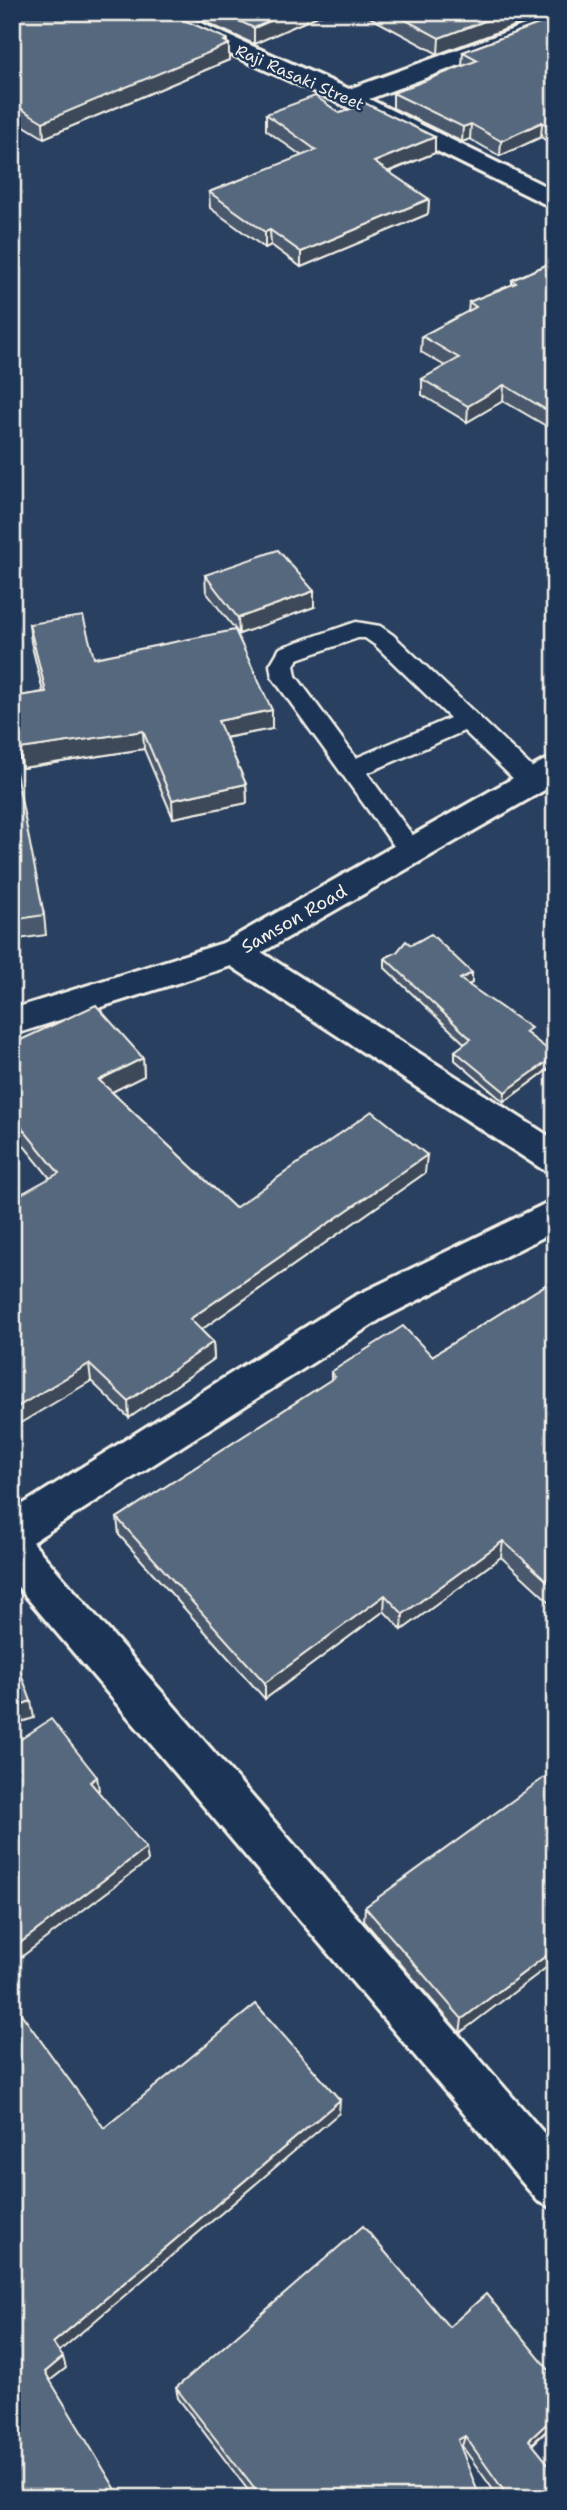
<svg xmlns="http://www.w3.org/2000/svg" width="567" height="2510" font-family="'Shantell Sans',sans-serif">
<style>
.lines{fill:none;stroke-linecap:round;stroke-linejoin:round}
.lane-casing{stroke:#f4f1e8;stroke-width:5}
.street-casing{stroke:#f4f1e8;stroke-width:6}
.secondary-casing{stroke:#f4f1e8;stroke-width:6}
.lane{fill:#1d3557;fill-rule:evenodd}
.street{fill:#1d3557;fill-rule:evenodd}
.secondary{fill:#1d3557;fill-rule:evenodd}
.wall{fill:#4a596c;stroke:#f4f1e8;stroke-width:2}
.shaded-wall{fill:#3c4858;stroke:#f4f1e8;stroke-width:2}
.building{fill:#56677d;stroke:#f4f1e8;stroke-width:2}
.labels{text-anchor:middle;stroke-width:5;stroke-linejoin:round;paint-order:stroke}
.far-street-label{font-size:16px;fill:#f4f1e8;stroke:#1d3557}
.street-label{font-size:18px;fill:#f4f1e8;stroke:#1d3557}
</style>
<rect width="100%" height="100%" fill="#2a4060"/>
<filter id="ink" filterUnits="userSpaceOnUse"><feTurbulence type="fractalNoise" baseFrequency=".0143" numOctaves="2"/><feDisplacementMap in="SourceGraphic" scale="14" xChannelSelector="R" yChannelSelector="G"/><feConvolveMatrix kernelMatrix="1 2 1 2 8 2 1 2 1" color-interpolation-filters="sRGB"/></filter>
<g filter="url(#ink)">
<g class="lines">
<defs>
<path id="lane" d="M356,622L380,626L393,635L541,776L545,782L541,788L532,791L523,788L464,731L367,773L424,851L420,857L411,860L402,857L272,677L270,665L280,648ZM358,638H365L375,645L450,718L356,758L296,676L294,665L298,659Z"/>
<g id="street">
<polygon points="144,12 176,12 349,89 555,14 555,29 369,99 555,191 555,209 339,103 148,17"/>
<polygon points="235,940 247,943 555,1140 555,1173 542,1169 223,961 218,952 223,943"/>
<polygon points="555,1199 555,1231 381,1319 32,1542 555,2146 555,2209 538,2201 12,1580 12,1511 353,1297"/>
</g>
<polygon id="secondary" points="555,758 555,784 247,961 12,1035 12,1009 223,943 543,761"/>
</defs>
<use href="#lane" class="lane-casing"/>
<use href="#street" class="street-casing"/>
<use href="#secondary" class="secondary-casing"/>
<use href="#lane" class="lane"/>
<use href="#street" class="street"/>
<use href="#secondary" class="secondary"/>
</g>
<g class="wall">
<polygon points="12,12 227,39 227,43 229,44 229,60 44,138 16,121 12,123"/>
<polygon points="183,12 327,12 254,44"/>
<polygon points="360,12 552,12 438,54"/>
<polygon points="555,18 555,147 541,137 500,156 470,139 462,142 393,108 393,93 462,66 463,52"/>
<polygon points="340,113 435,153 389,172 429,199 428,214 301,267 271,245 265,248 210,208 209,192 302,156 266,130 266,114"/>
<polygon points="555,261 555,431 503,401 467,422 422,395 422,379 445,366 421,352 422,336 468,312 469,302 512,285 512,280"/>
<polygon points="205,575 314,607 239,634 206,592"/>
<polygon points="29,624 94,658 272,729 226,738 246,784 247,803 173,818 144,749 22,768 12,726 12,697 43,692 31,642"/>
<polygon points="12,774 44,915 46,935 12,940"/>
<polygon points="411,945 472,973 472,983 468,985 530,1036 554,1065 504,1102 455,1060 455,1051 465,1044 385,968 385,958"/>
<polygon points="12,1044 143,1058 144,1076 112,1092 235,1208 425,1173 201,1330 213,1342 214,1359 129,1418 91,1381 50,1178 12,1131"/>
<polygon points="555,1279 555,1607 501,1557 402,1630 384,1611 265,1699 119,1535 117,1518 331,1380 331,1372 432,1356"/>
<polygon points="555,1788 460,2033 364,1921 365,1907"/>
<polygon points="449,2327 555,2423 532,2445 555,2498 499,2498 462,2446 460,2447 480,2498 254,2498 178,2398 176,2388"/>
</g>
<g class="shaded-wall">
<polygon points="290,12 327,12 254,44 254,28"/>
<polygon points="509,12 552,12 438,54 439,38"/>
<polygon points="227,39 227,45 229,44 229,60 44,138 43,122"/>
<polygon points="15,105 16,121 12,123 12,106"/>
<polygon points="542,122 541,137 500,156 501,141"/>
<polygon points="471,124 470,139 462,142 463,127"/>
<polygon points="435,137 435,153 374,177 374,162"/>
<polygon points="429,199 428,214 301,267 301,252"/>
<polygon points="270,230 271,245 265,248 265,232"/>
<polygon points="504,385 503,401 467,422 468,406"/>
<polygon points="314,591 314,607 239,634 238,618"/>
<polygon points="272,710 272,729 218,739 218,721"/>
<polygon points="143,731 144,749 22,768 20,749"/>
<polygon points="246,784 247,803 173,818 172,800"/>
<polygon points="472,973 472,983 460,989 460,979"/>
<polygon points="555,1056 554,1065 504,1102 505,1092"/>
<polygon points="143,1058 144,1076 100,1098 99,1080"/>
<polygon points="427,1155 425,1173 191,1337 190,1319"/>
<polygon points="213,1342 214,1359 129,1418 128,1401"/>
<polygon points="89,1364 91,1381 12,1428 12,1410"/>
<polygon points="503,1541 501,1557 402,1630 403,1614"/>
<polygon points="385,1595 384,1611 265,1699 265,1683"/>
<polygon points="31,1701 34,1718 12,1725 12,1708"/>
<polygon points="97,1777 99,1790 91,1795 90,1782"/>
<polygon points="146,1848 148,1861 12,1964 12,1949"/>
<polygon points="555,1949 555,1961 460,2033 462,2019"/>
<polygon points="340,2100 339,2113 56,2354 53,2343"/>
<polygon points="63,2357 66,2368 48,2382 45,2372"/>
<polygon points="555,2416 555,2423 525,2450 529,2440"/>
<polygon points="465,2436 462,2446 455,2450 458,2440"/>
</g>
<g class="building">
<polygon points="12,12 166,12 227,39 224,41 229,44 43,122 15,105 12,106"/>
<polygon points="219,12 290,12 254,28"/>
<polygon points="391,12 509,12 439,38"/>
<polygon points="555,18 555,131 542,122 501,141 471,124 463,127 393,93 478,60 463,52"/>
<polygon points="315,96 340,113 365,103 435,137 374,162 429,199 301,252 270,230 265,232 209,192 316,150 266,114"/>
<polygon points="555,261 555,415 504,385 468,406 422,379 459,358 422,336 476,307 469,302 516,283 512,280"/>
<polygon points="278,550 314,591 238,618 205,575"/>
<polygon points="83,616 94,658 235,630 272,710 218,721 246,784 172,800 143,731 20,749 12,716 12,697 46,692 29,624"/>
<polygon points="16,773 44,915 12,920 12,774"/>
<polygon points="431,934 472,973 460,979 531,1028 525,1032 555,1055 555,1056 505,1092 455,1051 471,1039 385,958 397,952 406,941 411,945"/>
<polygon points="96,1005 143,1058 99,1080 235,1208 372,1111 427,1155 190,1319 213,1342 128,1401 89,1364 12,1410 12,1199 59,1173 12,1116 12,1044"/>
<polygon points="555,1279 555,1588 503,1541 403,1614 385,1595 265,1683 117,1518 335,1377 331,1372 403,1326 432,1356"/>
<polygon points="12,1649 31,1701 12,1708"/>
<polygon points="51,1719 97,1777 90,1782 146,1848 12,1949 12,1745"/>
<polygon points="545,1777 555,1788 555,1949 462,2019 365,1907"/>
<polygon points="12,2001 104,2128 256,2004 340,2100 53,2343 63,2357 45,2372 121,2498 12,2498"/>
<polygon points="363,2226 449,2327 486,2294 555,2377 555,2416 529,2440 555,2472 555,2498 509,2498 465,2436 458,2440 480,2498 257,2498 260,2496 176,2388"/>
</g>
</g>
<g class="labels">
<g class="far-street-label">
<text transform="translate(300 77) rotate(24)" y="6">Raji Rasaki Street</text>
</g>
<g class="street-label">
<text transform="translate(294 919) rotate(-30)" y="6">Samson Road</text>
</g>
</g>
<rect width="567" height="2510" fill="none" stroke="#1d3557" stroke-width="42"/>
<rect x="21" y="21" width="525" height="2468" fill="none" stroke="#f4f1e8" stroke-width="2.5" filter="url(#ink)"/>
</svg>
